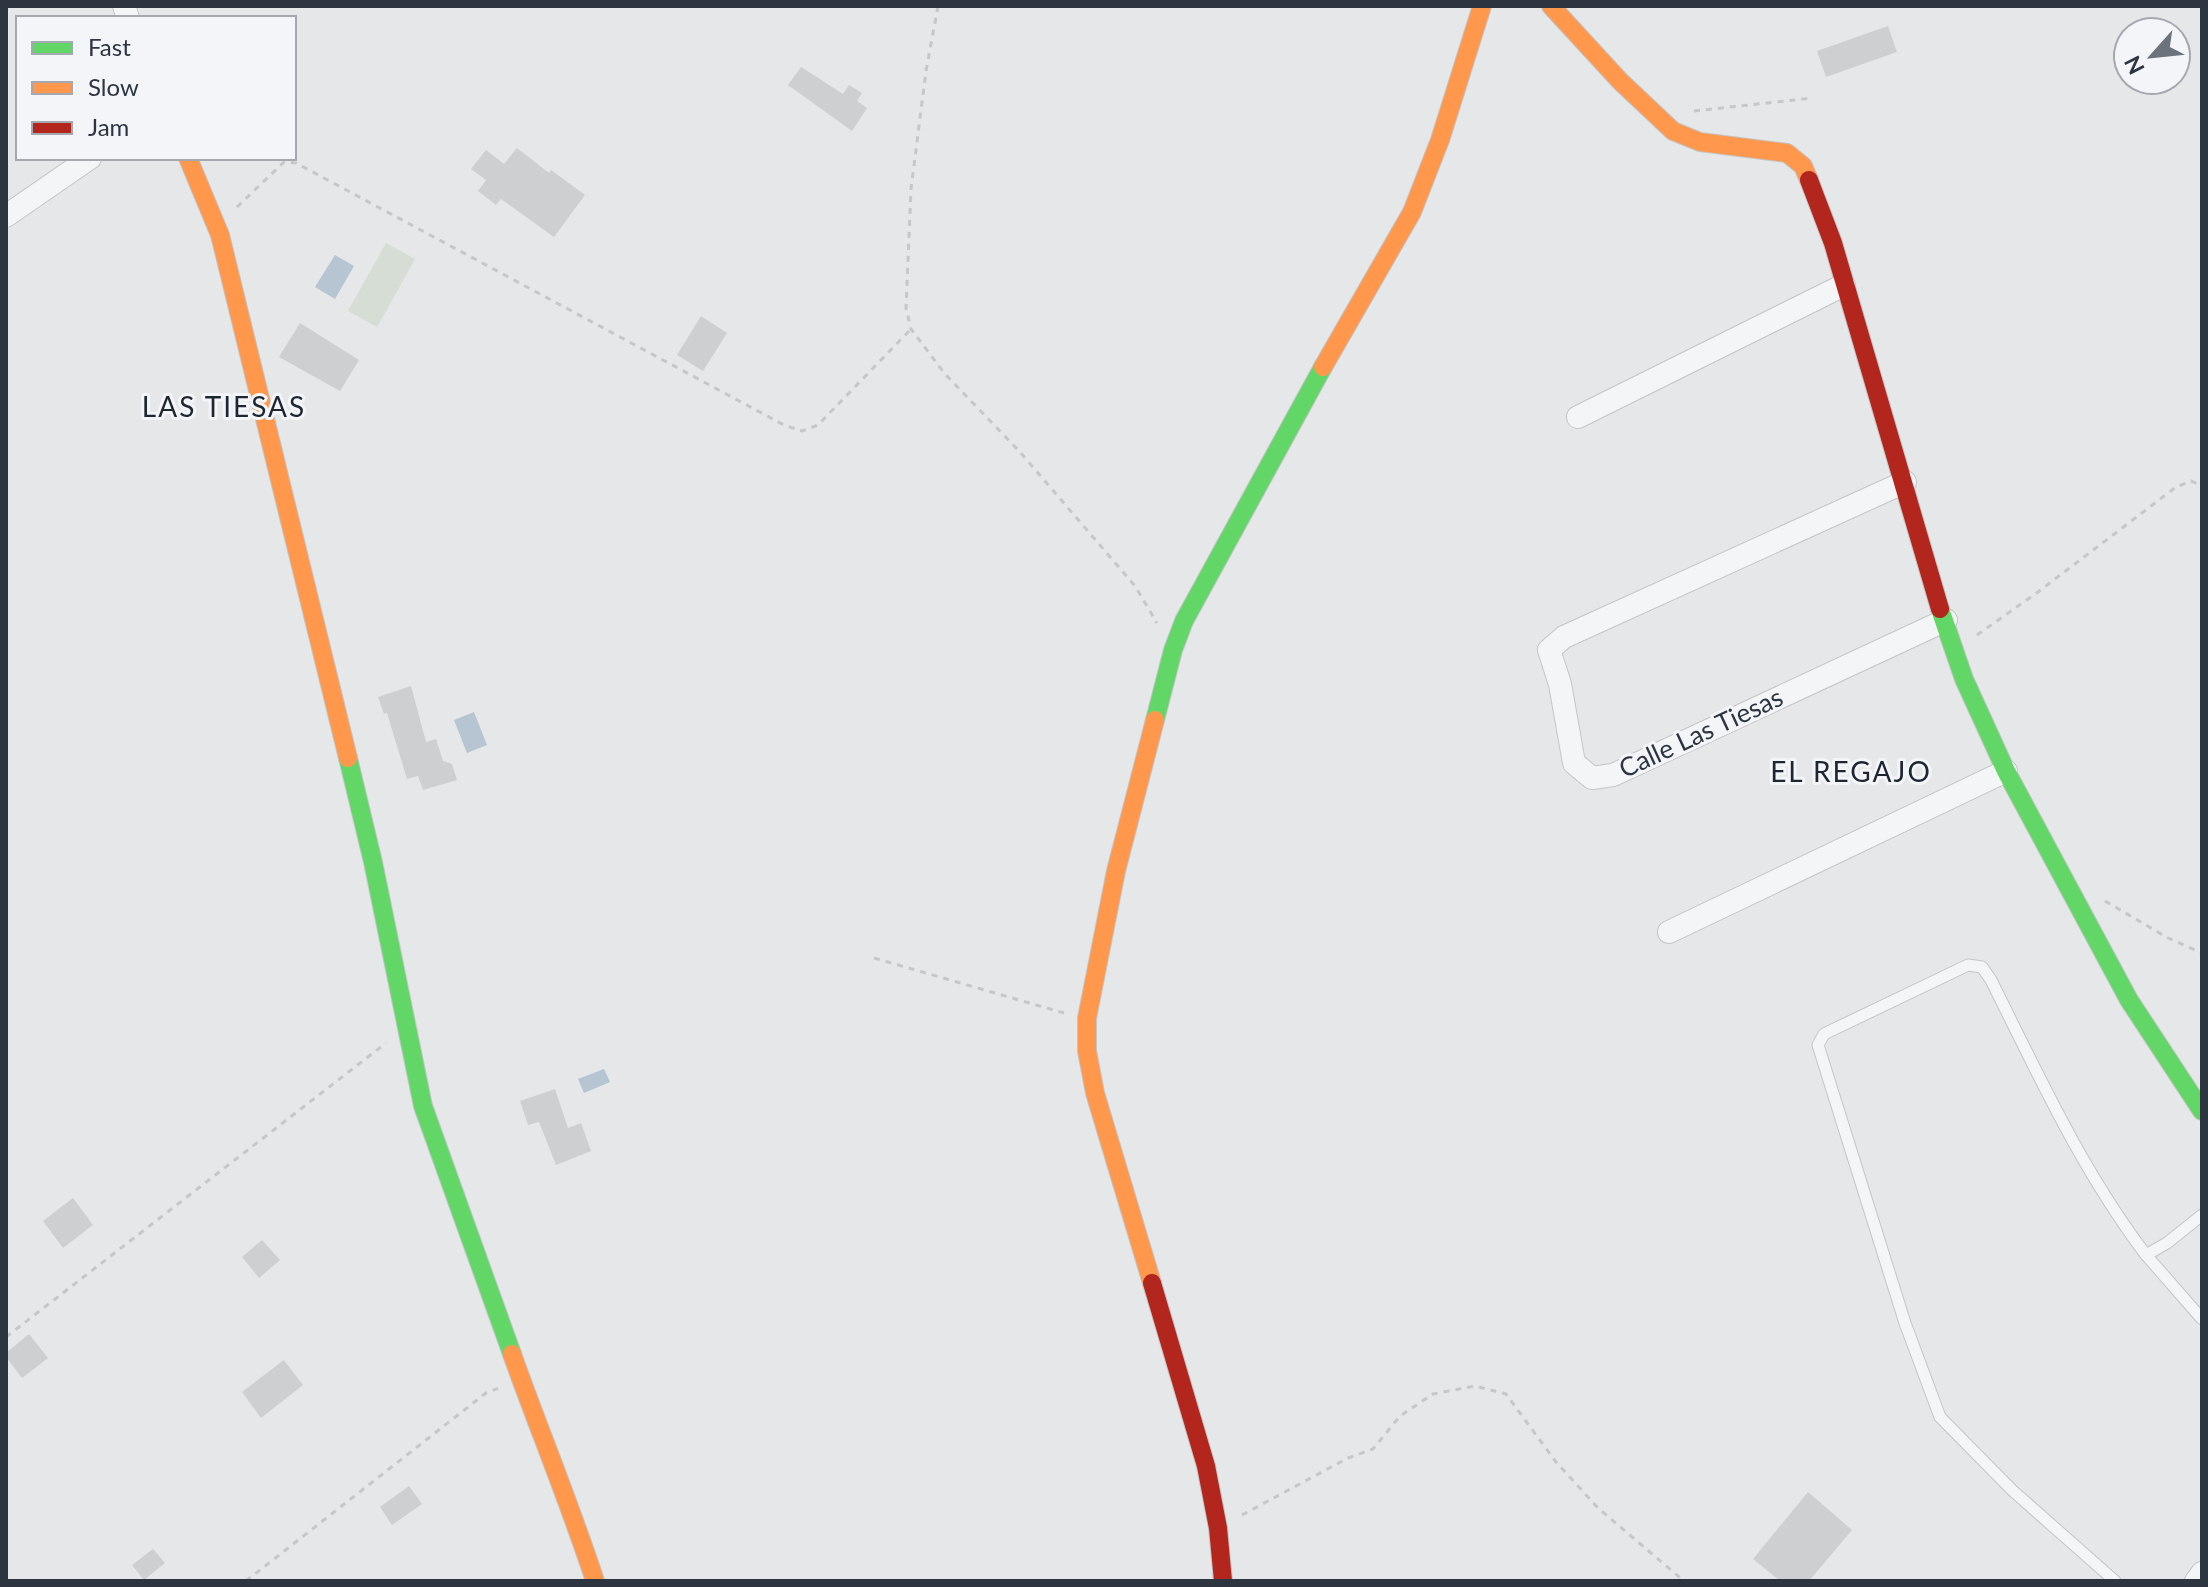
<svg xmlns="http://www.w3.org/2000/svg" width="2208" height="1587" font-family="Lato,sans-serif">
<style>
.green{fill:#d6ddd5}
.water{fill:#b6c5d1}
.building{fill:#cdcfd1}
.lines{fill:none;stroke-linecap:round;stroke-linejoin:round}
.lane-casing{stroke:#c3c5c7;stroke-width:13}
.street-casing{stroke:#c3c5c7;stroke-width:24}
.fast-casing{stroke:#c3c5c7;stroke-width:20}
.slow-casing{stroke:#c3c5c7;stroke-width:20}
.jam-casing{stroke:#c3c5c7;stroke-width:20}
.path{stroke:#c5c7c9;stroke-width:3;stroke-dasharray:6 6;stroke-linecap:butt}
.lane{stroke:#f4f5f6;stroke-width:11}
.street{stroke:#f4f5f6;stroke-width:22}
.fast{stroke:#63d668;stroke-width:18}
.slow{stroke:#ff974d;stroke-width:18}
.jam{stroke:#b3261e;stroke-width:18}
.labels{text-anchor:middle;stroke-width:6;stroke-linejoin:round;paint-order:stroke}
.street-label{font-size:26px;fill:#2d3541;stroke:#f3f5f8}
.neighbourhood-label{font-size:28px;letter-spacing:2px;fill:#1e2632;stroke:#f3f5f8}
</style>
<rect width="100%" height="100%" fill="#e5e7e9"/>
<polygon class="green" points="386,243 415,259 377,327 348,311"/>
<g class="water">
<polygon points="335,255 354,266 335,299 315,287"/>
<polygon points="474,712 487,745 467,753 454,720"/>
<polygon points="604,1069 610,1082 584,1093 578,1079"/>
</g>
<g class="building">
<polygon points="1888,26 1897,52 1826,77 1817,51"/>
<polygon points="801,67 843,94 849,85 862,93 857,101 867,108 852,131 788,85"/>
<polygon points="517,148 549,173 551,170 585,195 554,237 501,199 496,205 478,191 486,180 471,169 486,150 504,164"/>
<polygon points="701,316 727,333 703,371 677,355"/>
<polygon points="300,323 359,360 340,391 279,357"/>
<polygon points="411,686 426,742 436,739 443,761 452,764 457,780 423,790 418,776 407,779 387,713 384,714 378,697"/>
<polygon points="555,1089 568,1128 581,1123 591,1151 556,1165 539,1122 528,1125 520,1101"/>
<polygon points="73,1198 93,1225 63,1248 43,1221"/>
<polygon points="262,1240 280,1260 259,1278 242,1257"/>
<polygon points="29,1334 48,1358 22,1378 6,1357 6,1353"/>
<polygon points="284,1360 303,1385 261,1418 242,1392"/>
<polygon points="409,1486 422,1504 392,1525 380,1507"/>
<polygon points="1808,1492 1852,1530 1809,1581 1780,1581 1753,1559"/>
<polygon points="153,1549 165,1563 144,1580 132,1565"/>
</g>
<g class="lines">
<defs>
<g id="lane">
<polyline points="2146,1255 2202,1319"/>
<path d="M2115,1581L2013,1491L1940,1417L1905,1323L1818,1045L1824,1034L1968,965L1982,967L1991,980C2039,1076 2081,1169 2146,1255L2167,1243L2202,1215"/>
</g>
<g id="street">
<polyline points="124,6 128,18"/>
<polyline points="6,216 90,158"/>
<polyline points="1578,417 1844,285"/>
<polyline points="1905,482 1564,637 1549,650 1560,684 1574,763 1592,778 1613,775 1946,620"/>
<polyline points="1669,932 2006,771"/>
<polyline points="2196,1581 2202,1573"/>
</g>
<g id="fast">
<polyline points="1940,609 1964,679 2006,771 2129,1000 2202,1111"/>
<polyline points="1155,720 1173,650 1184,621 1323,367"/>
<polyline points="348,758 373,862 423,1106 512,1354"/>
</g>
<g id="slow">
<polyline points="1551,6 1620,81 1673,131 1700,142 1787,153 1803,166 1809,180"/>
<polyline points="188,158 220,235 348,758"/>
<polyline points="1323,367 1412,212 1440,140 1482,6"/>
<polyline points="1152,1283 1095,1093 1087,1051 1087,1018 1116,871 1155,720"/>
<path d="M512,1354C539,1430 570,1504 595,1581"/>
</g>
<g id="jam">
<polyline points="1809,180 1833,243 1940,609"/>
<polyline points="1152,1283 1206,1466 1218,1528 1223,1581"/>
</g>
</defs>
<use href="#lane" class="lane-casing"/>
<use href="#street" class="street-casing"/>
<use href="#fast" class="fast-casing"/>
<use href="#slow" class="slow-casing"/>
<use href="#jam" class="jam-casing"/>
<g class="path">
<polyline points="938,6 926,71 911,189 906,308 911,329 945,374 1020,452 1135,586 1157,623"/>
<polyline points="1694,111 1813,98"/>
<polyline points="237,207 284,162 296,163 784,425 802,431 818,425 911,329"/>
<polyline points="1977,635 2038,592 2176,487 2191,481 2202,486"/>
<polyline points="2105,901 2168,938 2202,953"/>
<polyline points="874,958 1064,1013"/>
<polyline points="6,1337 386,1043"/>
<polyline points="1242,1515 1348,1458 1373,1449 1400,1416 1433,1394 1475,1386 1506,1394 1556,1462 1598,1508 1684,1581"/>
<polyline points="246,1581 486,1393 499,1388"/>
</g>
<use href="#lane" class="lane"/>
<use href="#street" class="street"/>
<use href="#fast" class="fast"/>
<use href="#slow" class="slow"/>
<use href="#jam" class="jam"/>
</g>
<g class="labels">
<g class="street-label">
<text transform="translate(1701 733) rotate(-25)" y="9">Calle Las Tiesas</text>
</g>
<g class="neighbourhood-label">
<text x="224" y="417">LAS TIESAS</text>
<text x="1851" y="782">EL REGAJO</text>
</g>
</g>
<rect width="2208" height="1587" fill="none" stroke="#2d3541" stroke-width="16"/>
<rect x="16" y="16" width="280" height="144" fill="#f3f5f8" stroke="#a4a8af" stroke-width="2"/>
<rect x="32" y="42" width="40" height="12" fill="#63d668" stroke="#a4a8af" stroke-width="2"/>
<text x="88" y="56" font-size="24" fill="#2d3541">Fast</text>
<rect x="32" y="82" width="40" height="12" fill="#ff974d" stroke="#a4a8af" stroke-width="2"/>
<text x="88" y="96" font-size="24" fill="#2d3541">Slow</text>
<rect x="32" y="122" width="40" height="12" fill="#b3261e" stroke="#a4a8af" stroke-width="2"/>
<text x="88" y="136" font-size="24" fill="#2d3541">Jam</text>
<g transform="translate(2152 56) rotate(243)"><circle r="38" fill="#f3f5f8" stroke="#a4a8af" stroke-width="2"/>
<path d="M0-6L14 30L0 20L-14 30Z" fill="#6d737c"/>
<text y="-12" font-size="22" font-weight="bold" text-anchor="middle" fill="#2d3541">N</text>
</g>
</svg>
